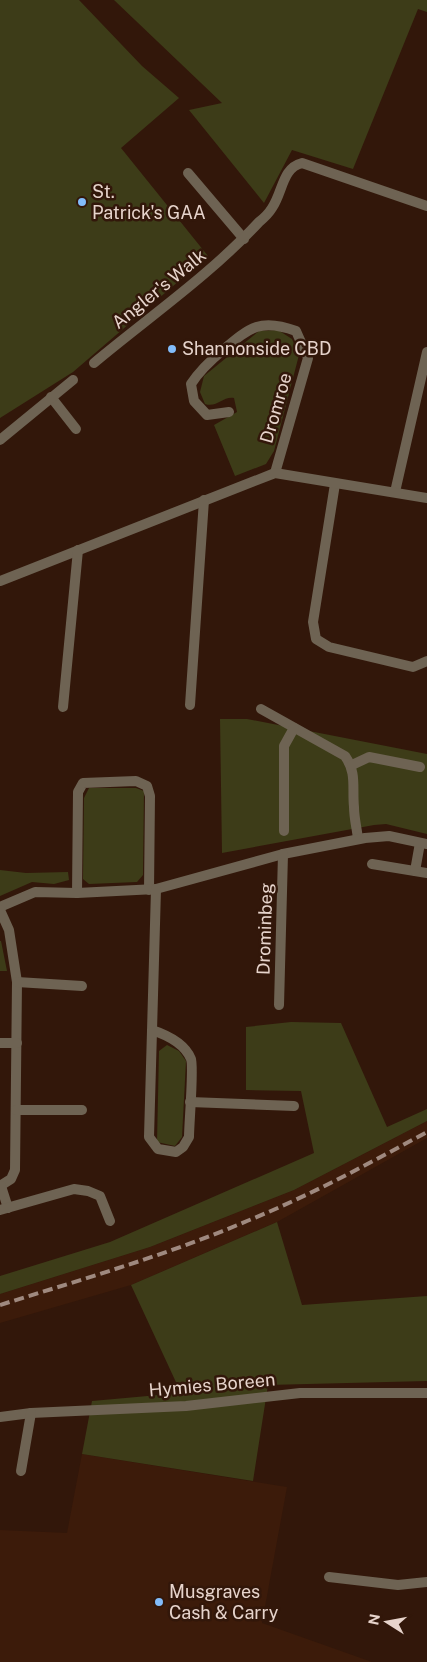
<svg xmlns="http://www.w3.org/2000/svg" width="427" height="1662" font-family="'Public Sans',sans-serif">
<style>
.built{fill:#3c1b0a}
.green{fill:#3d3c18}
.lines{fill:none;stroke-linecap:round;stroke-linejoin:round}
.street{stroke:#6e6353;stroke-width:10}
.rail{stroke:#9f897f;stroke-width:4;stroke-dasharray:10 5;stroke-linecap:butt}
.poi-dot{fill:#82bcfa;stroke:#32170a;stroke-width:2}
.labels{text-anchor:middle;stroke-width:5;stroke-linejoin:round;paint-order:stroke}
.poi-label{font-size:18px;fill:#e7d4cc;stroke:#32170a;text-anchor:start}
.street-label{font-size:18px;fill:#e7d4cc;stroke:#32170a}
</style>
<rect width="100%" height="100%" fill="#32170a"/>
<g class="built">
<polygon points="427,1121 427,1138 277,1222 131,1285 0,1323 0,1294 150,1247 294,1190"/>
<polygon points="82,1454 287,1487 262,1623 372,1662 0,1662 0,1530 67,1533"/>
</g>
<g class="green">
<polygon points="0,0 79,0 142,66 179,98 121,148 208,256 73,372 0,418"/>
<polygon points="114,0 427,0 427,12 418,9 353,169 292,150 264,203 189,110 222,103"/>
<path d="M278,330L292,339L299,355L274,451L266,464L235,476L214,425L237,412L234,398C223,396 217,408 205,404L200,392L204,376L259,331Z"/>
<polygon points="220,719 247,719 427,754 427,834 386,824 374,825 222,853"/>
<polygon points="89,788 136,788 144,791 143,875 137,882 89,884 83,879 84,798"/>
<polygon points="0,870 26,873 68,872 69,880 54,884 32,882 0,896"/>
<polygon points="0,941 1,941 7,971 0,971"/>
<polygon points="291,1022 341,1023 387,1127 427,1109 427,1121 294,1190 150,1247 0,1294 0,1276 110,1242 314,1153 301,1091 246,1090 246,1027"/>
<polygon points="167,1045 179,1051 186,1061 182,1137 175,1146 157,1142 159,1051"/>
<polygon points="277,1222 302,1305 427,1296 427,1381 268,1385 253,1481 82,1454 92,1401 181,1393 131,1285"/>
</g>
<g class="lines">
<g class="street">
<polyline points="188,173 244,239"/>
<path d="M94,363C149,317 210,275 259,222C264,218 269,213 272,208C283,192 282,168 302,163L427,206"/>
<polyline points="51,397 76,429"/>
<path d="M229,412L207,415L194,401L191,384C200,370 211,360 223,350C250,327 261,318 296,331L308,358L275,473"/>
<polyline points="0,440 73,380"/>
<polyline points="335,484 313,622 316,639 329,647 413,667 427,661"/>
<polyline points="395,492 427,352"/>
<polyline points="0,581 275,473 427,498"/>
<polyline points="190,705 204,500"/>
<polyline points="63,707 78,550"/>
<path d="M261,709L345,756C357,773 352,787 354,807C354,818 357,829 358,839"/>
<polyline points="352,765 369,757 420,767"/>
<polyline points="284,831 284,746 294,728"/>
<polyline points="372,864 427,873"/>
<polyline points="415,871 420,843"/>
<polyline points="77,893 78,792 83,783 136,781 147,786 150,796 149,890"/>
<polyline points="0,907 35,892 77,893 156,889 283,854 365,838 389,836 427,844"/>
<polyline points="0,910 9,930 17,982 15,1170 11,1179 0,1186"/>
<polyline points="17,982 82,986"/>
<polyline points="279,1005 283,854"/>
<path d="M152,1030C167,1035 185,1044 191,1059C194,1067 189,1124 189,1137L183,1147L176,1152L158,1149L149,1137L156,889"/>
<polyline points="0,1043 17,1043"/>
<polyline points="190,1102 294,1106"/>
<polyline points="16,1110 82,1110"/>
<polyline points="1,1186 8,1208"/>
<polyline points="0,1210 74,1189 88,1191 100,1196 110,1221"/>
<polyline points="0,1417 31,1413 186,1406 300,1393 427,1393"/>
<polyline points="21,1471 31,1413"/>
<polyline points="329,1577 398,1585 427,1582"/>
</g>
<path class="rail" d="M0,1305C83,1279 167,1255 247,1221C309,1196 368,1164 427,1132"/>
</g>
<g class="poi-dot">
<circle cx="82" cy="202" r="5"/>
<circle cx="172" cy="349" r="5"/>
<circle cx="159" cy="1602" r="5"/>
</g>
<g class="labels">
<g class="poi-label">
<text x="92" y="198">St.<tspan x="92" dy="21">Patrick's GAA</tspan></text>
<text x="182" y="355">Shannonside CBD</text>
<text x="169" y="1598">Musgraves<tspan x="169" dy="21">Cash &amp; Carry</tspan></text>
</g>
<g class="street-label">
<text transform="translate(159 289) rotate(-39)" y="6">Angler's Walk</text>
<text transform="translate(276 408) rotate(-74)" y="6">Dromroe</text>
<text transform="translate(265 929) rotate(-88)" y="6">Drominbeg</text>
<text transform="translate(212 1385) rotate(-5)" y="6">Hymies Boreen</text>
</g>
</g>
<g transform="translate(387 1622) rotate(281)" stroke="#32170a" stroke-width="4" paint-order="stroke">
<path d="M0-4L9 19L0 12L-9 19Z" fill="#e7d4cc"/>
<text y="-8" font-size="14" font-weight="bold" text-anchor="middle" fill="#e7d4cc">N</text>
</g>
</svg>
